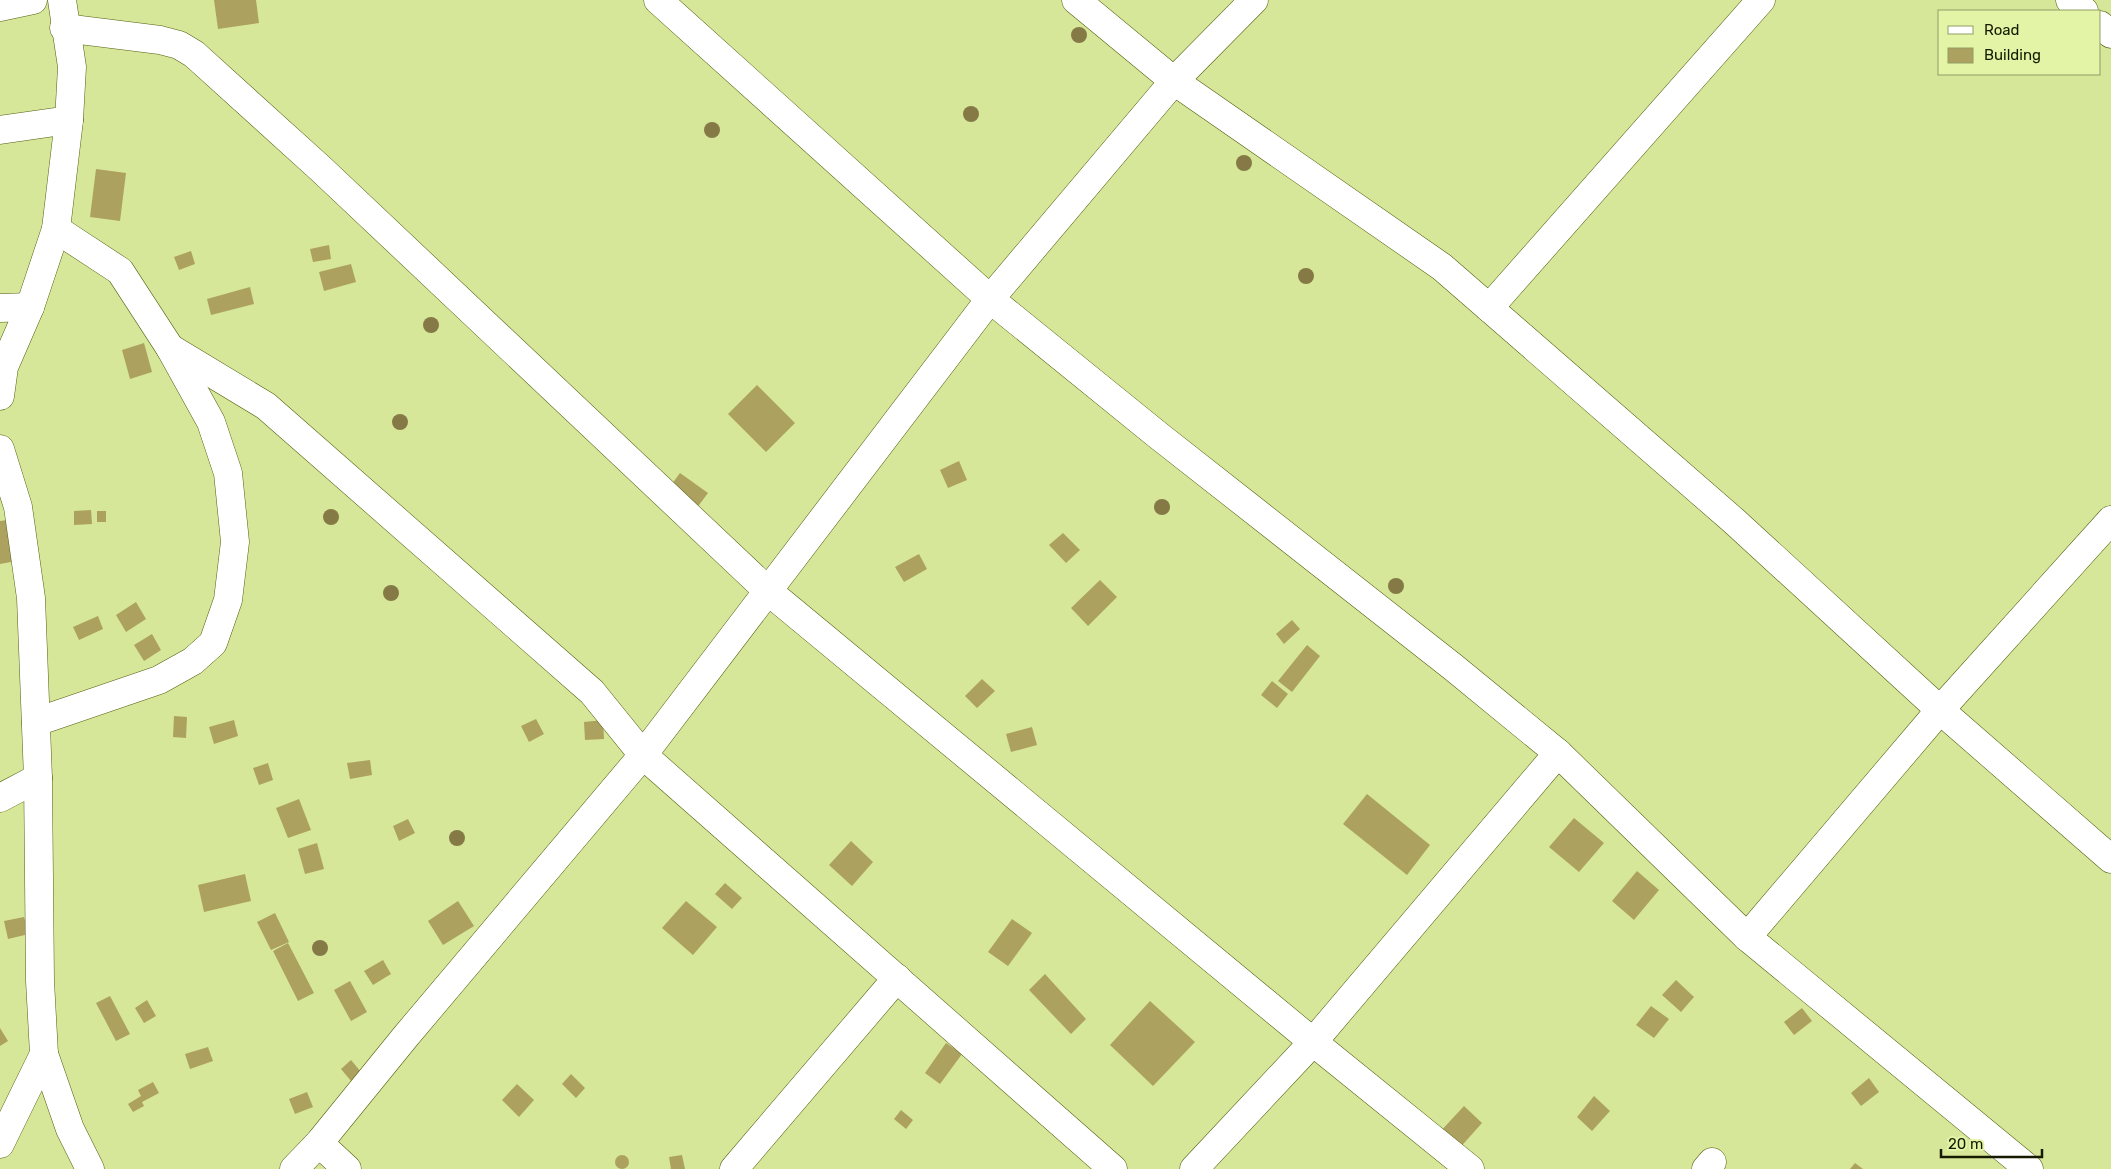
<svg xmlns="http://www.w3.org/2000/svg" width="2111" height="1169" font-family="Rubik,sans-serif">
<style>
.building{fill:#ada15f}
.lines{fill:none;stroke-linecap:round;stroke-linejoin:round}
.street-casing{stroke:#535f0e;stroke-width:29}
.street{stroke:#fff;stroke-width:28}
.tree{fill:#857a45}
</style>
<rect width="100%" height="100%" fill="#d6e79a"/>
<g class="building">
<polygon points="214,0 256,0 259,23 218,29"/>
<polygon points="96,169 126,173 120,221 90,217"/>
<polygon points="329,245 331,259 313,262 310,249"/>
<polygon points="191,251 195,264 179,270 174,257"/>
<polygon points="351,264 356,282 324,291 319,272"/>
<polygon points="250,287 254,304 211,315 207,299"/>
<polygon points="144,343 152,372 130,379 122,350"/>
<polygon points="757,385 795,423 766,452 728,414"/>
<polygon points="959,461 967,480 948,488 940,470"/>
<polygon points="680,473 708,493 690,517 663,496"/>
<polygon points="91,510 92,524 74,525 74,511"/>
<rect x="97" y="511" width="9" height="11"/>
<polygon points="15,519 22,560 0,564 0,521"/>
<polygon points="1063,533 1080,550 1066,563 1049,545"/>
<polygon points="919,554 927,569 904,582 895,567"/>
<polygon points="1100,580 1117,597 1088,626 1071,608"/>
<polygon points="136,602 146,619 126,632 116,615"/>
<polygon points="98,616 103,629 79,640 73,627"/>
<polygon points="1292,620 1300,629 1284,644 1276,634"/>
<polygon points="152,634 161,650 144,661 134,645"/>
<polygon points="1307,645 1320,656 1292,692 1278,681"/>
<polygon points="982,679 995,691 977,708 965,696"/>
<polygon points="1272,681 1288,694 1277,708 1261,695"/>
<polygon points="174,716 187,717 186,738 173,737"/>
<polygon points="536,719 544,734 529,742 521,726"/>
<polygon points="234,720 238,736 214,744 209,727"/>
<polygon points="603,720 604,739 585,740 584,722"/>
<polygon points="1032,727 1037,745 1011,752 1006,734"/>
<polygon points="370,760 372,775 350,779 347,763"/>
<polygon points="268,763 273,780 259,785 253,768"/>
<polygon points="1367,794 1430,845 1407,875 1343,824"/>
<polygon points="299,799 311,830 288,838 276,808"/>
<polygon points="1574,818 1604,843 1579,872 1549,847"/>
<polygon points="408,819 415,833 399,841 393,826"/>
<polygon points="851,841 873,862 852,886 829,865"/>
<polygon points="317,843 324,869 305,874 298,849"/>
<polygon points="1637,871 1659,890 1634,920 1612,901"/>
<polygon points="245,874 251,901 204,912 198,885"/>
<polygon points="725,883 742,898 732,909 715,894"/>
<polygon points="458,901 474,926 443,945 428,921"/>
<polygon points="686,901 717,927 693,955 662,928"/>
<polygon points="275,913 289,942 271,950 257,922"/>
<polygon points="24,917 29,934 8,939 4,921"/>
<polygon points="1012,919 1032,933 1008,966 988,952"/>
<polygon points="288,943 314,993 298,1001 273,951"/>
<polygon points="383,960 391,974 373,985 364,971"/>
<polygon points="1045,974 1086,1019 1071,1034 1029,990"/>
<polygon points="1676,980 1694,997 1681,1012 1662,995"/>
<polygon points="350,981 367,1012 351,1021 334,990"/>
<polygon points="110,996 130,1034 116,1041 96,1003"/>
<polygon points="147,1000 156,1016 144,1023 135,1008"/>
<polygon points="1150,1001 1195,1042 1153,1086 1110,1045"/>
<polygon points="1651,1006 1669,1019 1654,1038 1636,1025"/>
<polygon points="1802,1008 1812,1021 1794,1035 1784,1022"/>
<polygon points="0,1028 8,1041 0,1046"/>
<polygon points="946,1043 962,1054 940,1084 925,1073"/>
<polygon points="208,1047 213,1061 190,1069 185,1054"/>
<polygon points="351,1060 361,1072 351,1081 341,1069"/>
<polygon points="571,1074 585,1088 576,1098 562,1084"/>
<polygon points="1869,1078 1879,1092 1861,1106 1851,1093"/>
<polygon points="153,1082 159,1093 142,1102 144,1106 133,1112 128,1104 141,1096 138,1090"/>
<polygon points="517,1084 534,1100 519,1117 502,1100"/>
<polygon points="307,1092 313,1107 295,1114 289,1099"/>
<polygon points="1594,1096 1610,1111 1592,1131 1577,1117"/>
<polygon points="1464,1106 1482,1123 1457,1151 1438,1134"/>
<polygon points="901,1110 913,1120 906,1129 894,1119"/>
<circle cx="622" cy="1162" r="7"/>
<polygon points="682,1155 685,1169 671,1169 669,1157"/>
<polygon points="1855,1163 1863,1169 1850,1169"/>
</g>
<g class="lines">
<defs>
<g id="street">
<polyline points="658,0 990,299 1159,436 1453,667 1558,753 1747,937 2029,1169"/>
<polyline points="1076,0 1174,81 1442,267 1734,521 1940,710 2111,859"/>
<polyline points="2070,0 2084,11"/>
<polyline points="0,7 33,0"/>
<polyline points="2100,25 2111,34"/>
<polyline points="64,28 160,40 179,45 194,54 321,169 768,591 1313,1042 1470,1169"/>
<polyline points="0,130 69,120"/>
<polyline points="0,308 30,307"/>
<polyline points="1489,308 1761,0"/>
<polyline points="170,348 266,406 592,692 643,755 1113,1169"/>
<polyline points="0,396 4,367 30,307 56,229 69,120 72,67 62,0"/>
<polyline points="0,449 18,507 31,598 38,778 40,981 44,1054 70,1129 90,1169"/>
<polyline points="36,722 159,680 193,661 213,643 228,600 235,542 228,473 211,422 170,348 120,271 56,229"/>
<polyline points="0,798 38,778"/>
<polyline points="1747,937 1940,710 2111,520"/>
<polyline points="319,1143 347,1169"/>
<polyline points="0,1144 44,1054"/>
<polyline points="294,1169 319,1143 406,1036 643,755 990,299 1174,81 1254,0"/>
<polyline points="734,1169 897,978"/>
<polyline points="1194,1169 1313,1042 1558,753"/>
<polyline points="1706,1169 1712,1162"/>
</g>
</defs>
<use href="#street" class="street-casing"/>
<use href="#street" class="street"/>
</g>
<g class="tree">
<circle cx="1079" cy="35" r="8"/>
<circle cx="971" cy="114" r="8"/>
<circle cx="712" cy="130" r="8"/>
<circle cx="1244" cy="163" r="8"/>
<circle cx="1306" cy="276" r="8"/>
<circle cx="431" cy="325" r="8"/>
<circle cx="400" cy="422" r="8"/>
<circle cx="1162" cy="507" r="8"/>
<circle cx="331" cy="517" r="8"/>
<circle cx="1396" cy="586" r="8"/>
<circle cx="391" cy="593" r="8"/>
<circle cx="457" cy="838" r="8"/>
<circle cx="320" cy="948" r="8"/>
</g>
<rect x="1938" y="10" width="162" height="65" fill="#e3f4a6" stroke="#919d64"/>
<rect x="1948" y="26" width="25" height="8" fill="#ffffff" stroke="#919d64"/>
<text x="1984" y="35" font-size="15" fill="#151a00">Road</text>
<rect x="1948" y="48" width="25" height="15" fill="#ada15f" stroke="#919d64"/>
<text x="1984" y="60" font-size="15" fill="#151a00">Building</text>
<path d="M1941 1149v8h101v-8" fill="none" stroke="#151a00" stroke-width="2.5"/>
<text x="1948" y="1149" font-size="15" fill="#151a00" stroke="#e3f4a6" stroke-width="4" paint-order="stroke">20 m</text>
</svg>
